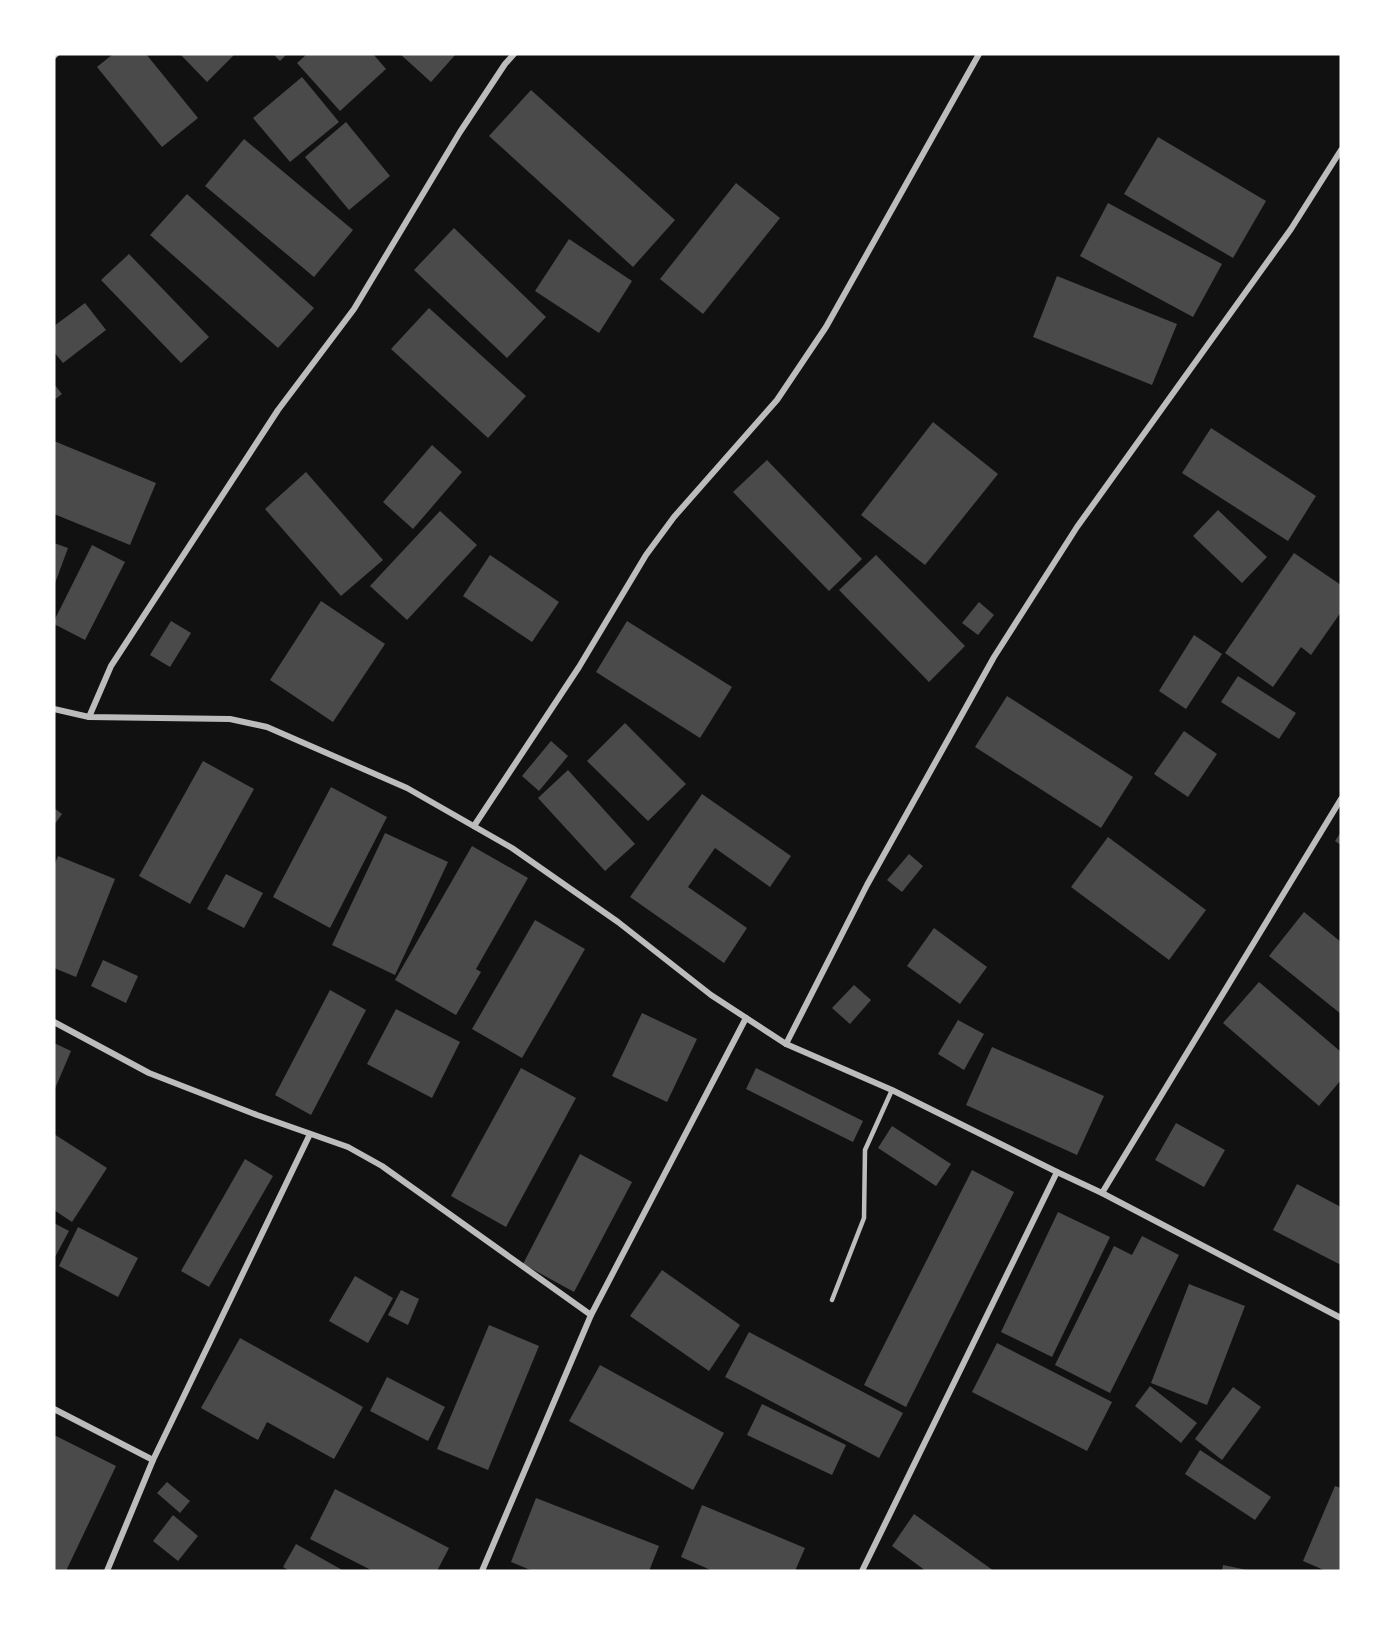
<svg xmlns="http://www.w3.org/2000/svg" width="1395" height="1625" font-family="'DM Sans',sans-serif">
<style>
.building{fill:#4a4a4a}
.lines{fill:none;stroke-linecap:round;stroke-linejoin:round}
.service{stroke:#bcbcbc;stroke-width:4.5}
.minor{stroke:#bcbcbc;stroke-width:6}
</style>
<rect width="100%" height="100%" fill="#111"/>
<g class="building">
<polygon points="113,54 146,54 198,118 162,147 97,67"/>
<polygon points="180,54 235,54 207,82"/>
<polygon points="273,54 287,54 280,61"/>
<polygon points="307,54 373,54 386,69 340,111 297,63"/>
<polygon points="400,54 456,54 431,82"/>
<polygon points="302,77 339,122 290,162 253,118"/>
<polygon points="531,90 675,220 633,267 489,136"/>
<polygon points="346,122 390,176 349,210 305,157"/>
<polygon points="1158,137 1266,201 1233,258 1124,194"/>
<polygon points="244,139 353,230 314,277 205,186"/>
<polygon points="736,183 780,218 703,314 660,279"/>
<polygon points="187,194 314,308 278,348 150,235"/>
<polygon points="1108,203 1222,264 1193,317 1080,256"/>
<polygon points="454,228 546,317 507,358 414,270"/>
<polygon points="569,239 632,281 599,333 535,291"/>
<polygon points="129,254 209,337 181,363 101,280"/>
<polygon points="1057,276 1177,324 1152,385 1033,337"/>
<polygon points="85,303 106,330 63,363 54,352 54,326"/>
<polygon points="429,308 526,396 488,438 391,349"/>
<polygon points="54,384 62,394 54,400"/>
<polygon points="933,422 998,474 925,565 861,515"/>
<polygon points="1211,428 1316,496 1288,541 1182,473"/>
<polygon points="54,441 156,483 130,545 54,514"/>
<polygon points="432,445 462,472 413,529 383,502"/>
<polygon points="767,460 862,559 829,591 733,492"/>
<polygon points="306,472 383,560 341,596 265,509"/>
<polygon points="1218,510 1267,557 1242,583 1193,536"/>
<polygon points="440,511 477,545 407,620 370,586"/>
<polygon points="54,543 68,548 54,586"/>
<polygon points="92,545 125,562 85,640 54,624 54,621"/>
<polygon points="1294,553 1341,585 1341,612 1311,655 1301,647 1273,687 1225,653"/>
<polygon points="490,555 559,602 532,642 463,596"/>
<polygon points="876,555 965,646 929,682 839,590"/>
<polygon points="321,601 385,644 333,722 270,680"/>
<polygon points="979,602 994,615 978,635 962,623"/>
<polygon points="171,621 191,633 170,667 150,655"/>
<polygon points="627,621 732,687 700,738 596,672"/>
<polygon points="1194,635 1222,654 1186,709 1159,691"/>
<polygon points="1238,676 1296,713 1279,739 1221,702"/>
<polygon points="1007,696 1133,777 1101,828 975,747"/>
<polygon points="625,723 686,784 648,821 587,761"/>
<polygon points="1184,731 1217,754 1188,797 1154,774"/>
<polygon points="551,741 568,756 539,791 522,776"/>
<polygon points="203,761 254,789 190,904 139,876"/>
<polygon points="568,770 635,844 605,871 538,798"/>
<polygon points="331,787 387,817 330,928 273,897"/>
<polygon points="702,794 791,856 770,887 715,848 688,887 747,928 724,963 630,897"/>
<polygon points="54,808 62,814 54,825"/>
<polygon points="1341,832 1341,845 1335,841"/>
<polygon points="385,833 448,862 395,975 332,945"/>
<polygon points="1108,837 1206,910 1169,960 1071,887"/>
<polygon points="472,846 528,878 476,969 481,972 456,1015 395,980"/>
<polygon points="909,854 923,866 902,892 887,880"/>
<polygon points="58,856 115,879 76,977 54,968 54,866"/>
<polygon points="226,874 263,893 244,928 207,909"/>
<polygon points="1304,912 1341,942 1341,1014 1269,956"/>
<polygon points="535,920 585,949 522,1058 472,1029"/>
<polygon points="934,928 987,967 960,1004 907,966"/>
<polygon points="103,960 138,976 126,1003 91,986"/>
<polygon points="1259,982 1341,1052 1341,1080 1319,1106 1223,1023"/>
<polygon points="854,985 871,1000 850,1024 832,1008"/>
<polygon points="330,990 366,1010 311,1115 275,1095"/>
<polygon points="396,1009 460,1042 432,1098 367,1064"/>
<polygon points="642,1013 697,1039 667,1102 612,1076"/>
<polygon points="958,1020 984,1034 964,1070 938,1054"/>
<polygon points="54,1043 71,1051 54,1091"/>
<polygon points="992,1047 1104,1096 1077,1155 966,1105"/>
<polygon points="521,1068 576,1098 506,1227 451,1196"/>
<polygon points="756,1068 863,1121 853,1142 746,1089"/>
<polygon points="1176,1123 1225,1150 1204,1187 1155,1160"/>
<polygon points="892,1126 951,1164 936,1186 878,1148"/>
<polygon points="54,1134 107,1168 72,1222 54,1210"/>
<polygon points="580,1154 632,1182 574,1292 523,1264"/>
<polygon points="245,1159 273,1176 209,1287 181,1271"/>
<polygon points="972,1170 1014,1192 906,1407 864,1385"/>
<polygon points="1297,1184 1341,1207 1341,1265 1273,1230"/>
<polygon points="1058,1212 1110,1237 1052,1357 1001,1332"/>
<polygon points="54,1223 69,1231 54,1259"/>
<polygon points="78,1227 138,1258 118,1297 59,1266"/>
<polygon points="1142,1236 1179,1255 1110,1393 1055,1365 1114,1246 1132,1255"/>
<polygon points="662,1270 740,1325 709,1371 630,1316"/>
<polygon points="355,1276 393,1298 368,1343 329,1321"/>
<polygon points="1189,1284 1245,1306 1207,1405 1151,1383"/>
<polygon points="401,1290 419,1299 408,1325 388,1315"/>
<polygon points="489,1325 539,1346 488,1470 437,1449"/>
<polygon points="749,1332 903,1413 879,1458 725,1377"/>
<polygon points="240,1338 363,1407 334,1459 267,1422 258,1440 201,1408"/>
<polygon points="997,1343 1112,1402 1087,1451 972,1392"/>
<polygon points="600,1365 724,1433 693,1490 569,1421"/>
<polygon points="387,1377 445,1407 428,1441 370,1411"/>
<polygon points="1150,1386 1197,1423 1181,1443 1135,1406"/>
<polygon points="1233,1387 1261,1407 1222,1460 1195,1439"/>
<polygon points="762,1404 846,1445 832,1475 747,1435"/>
<polygon points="54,1435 116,1466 66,1571 54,1571"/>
<polygon points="1200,1450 1271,1497 1255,1520 1185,1474"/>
<polygon points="167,1482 190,1501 180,1513 157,1493"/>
<polygon points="1335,1486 1341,1488 1341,1571 1326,1571 1303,1561"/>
<polygon points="335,1489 449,1548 437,1571 373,1571 310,1539"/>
<polygon points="536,1498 659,1546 649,1571 533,1571 511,1562"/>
<polygon points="702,1505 805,1548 795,1571 713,1571 681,1557"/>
<polygon points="914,1514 994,1571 926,1571 892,1546"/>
<polygon points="173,1515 198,1536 178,1561 153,1541"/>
<polygon points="296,1544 344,1571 290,1571 283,1567"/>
<polygon points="1223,1565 1247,1570 1247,1571 1222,1571"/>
</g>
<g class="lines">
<polyline class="service" points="832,1300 864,1218 865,1150 892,1090"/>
<g class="minor">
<polyline points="54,56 56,54"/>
<polyline points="54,709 89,717 230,719 267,727 407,788 512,848 618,922 711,995 786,1044 892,1090 1057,1172 1102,1193 1341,1318"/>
<polyline points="89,717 111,666 278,410 354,309 460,132 505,64 514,54"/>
<polyline points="474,826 579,667 646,555 674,517 777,400 826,327 979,54"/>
<polyline points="54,1022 149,1073 257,1115 348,1147 382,1166 591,1315"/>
<polyline points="786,1044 867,885 994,657 1077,527 1291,229 1341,150"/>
<polyline points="1102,1193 1341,799"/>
<polyline points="54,1409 153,1460"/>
<polyline points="107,1571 153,1460 310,1134"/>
<polyline points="482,1571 591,1315 746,1018"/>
<polyline points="862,1571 1057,1172"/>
</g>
</g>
<rect width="1395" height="1625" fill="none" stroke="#ffffff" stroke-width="111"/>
</svg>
